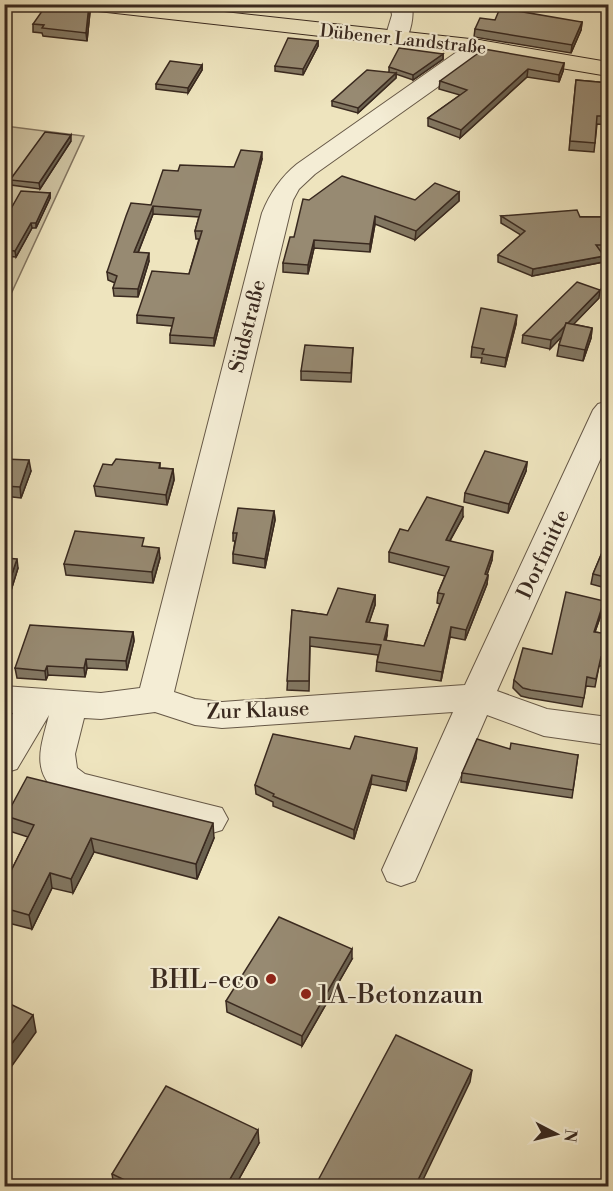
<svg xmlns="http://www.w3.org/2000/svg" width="613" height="1191" font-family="'Libre Bodoni',serif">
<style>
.green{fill:#cfc4a3;stroke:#847661;stroke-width:1.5}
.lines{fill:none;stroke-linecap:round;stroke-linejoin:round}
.minor-casing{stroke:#665847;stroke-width:2}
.major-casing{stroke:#39291f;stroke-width:2}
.minor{fill:#f4edd5;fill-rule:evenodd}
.major{fill:#eee4be;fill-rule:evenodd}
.wall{fill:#827762;stroke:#39291f;stroke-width:1.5}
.shaded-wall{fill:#6a6150;stroke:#39291f;stroke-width:1.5}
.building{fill:#978a72;stroke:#39291f;stroke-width:1.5}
.poi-dot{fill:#8f2418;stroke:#f4edd5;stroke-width:2}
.labels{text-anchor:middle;stroke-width:4.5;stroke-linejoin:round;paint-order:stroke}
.far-street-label{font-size:18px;fill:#39291f;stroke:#f4edd5}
.street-label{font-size:21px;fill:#39291f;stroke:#f4edd5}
.near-poi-label{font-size:26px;fill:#39291f;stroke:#f4edd5;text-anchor:end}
</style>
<rect width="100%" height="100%" fill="#eee4be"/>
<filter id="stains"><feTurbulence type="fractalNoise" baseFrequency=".00333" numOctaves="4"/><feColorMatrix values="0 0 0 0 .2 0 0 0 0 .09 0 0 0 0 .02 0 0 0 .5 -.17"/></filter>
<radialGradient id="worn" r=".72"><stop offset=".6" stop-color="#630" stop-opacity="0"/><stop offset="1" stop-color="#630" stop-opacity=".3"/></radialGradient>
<polygon class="green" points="5,126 84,136 5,307"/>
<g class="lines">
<defs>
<g id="minor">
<path d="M390,4H412C414,17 411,32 404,43L396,45L388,43L385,38L392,15Z"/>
<path d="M479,40L487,42L490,47L487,52L315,174L299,189L293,200L174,692L195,699L222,702L465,685L593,410L598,404L608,401V442L497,691L547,709L608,717V745L544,736L487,715L420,870L415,881L401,886L387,881L382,870L453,712L222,728L195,725L155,712L101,719L84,718L75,754L77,768L85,774L222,808L228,819L222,830L209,834L60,795C30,771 41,747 49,715L17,769L4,773V727L13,713L4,712V686L101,693L140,688L262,213C270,193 281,177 297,164L471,42Z"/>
</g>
<polygon id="major" points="79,4 152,4 479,40 608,62 608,76 479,54 89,10 82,8"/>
</defs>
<use href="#minor" class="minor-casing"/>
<use href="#major" class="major-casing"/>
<use href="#minor" class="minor"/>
<use href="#major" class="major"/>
</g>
<g class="wall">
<polygon points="201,4 223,4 221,7"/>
<polygon points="90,12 87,41 43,36 42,33 33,32 33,24"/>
<polygon points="495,20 582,22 581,30 571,53 474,37 475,29"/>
<polygon points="318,41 318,46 303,75 275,71 275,66"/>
<polygon points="443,54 443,59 413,80 396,74 396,78 358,113 332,106 332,101 389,72 389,67"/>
<polygon points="564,63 563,71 559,82 527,77 460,138 428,126 428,118 460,95 439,89 440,81"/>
<polygon points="202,65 202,70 188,93 156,89 156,84"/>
<polygon points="576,80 609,83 609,125 597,124 594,152 569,150"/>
<polygon points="71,141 40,189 11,185 10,180"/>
<polygon points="262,159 214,346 170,343 170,335 172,326 137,323 137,315 189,274 199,239 196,239 195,231 199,217 153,214 138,253 149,261 138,297 114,296 113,288 115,283 108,280 107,272 151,205 178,171 234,167"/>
<polygon points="459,192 459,201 415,240 375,224 370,252 314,248 308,274 283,272 283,263 294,237 415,200"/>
<polygon points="50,193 50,198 36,228 32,228 16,257 4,256 4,221"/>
<polygon points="501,216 609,217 609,252 601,251 604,256 603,262 532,276 498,262 498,255 521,235 501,223"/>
<polygon points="599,298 573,324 592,328 591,338 583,361 557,356 559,345 562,336 550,349 522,343 523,335"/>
<polygon points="516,324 505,367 481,363 482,358 471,357 472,347"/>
<polygon points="353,348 351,382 301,380 301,371"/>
<polygon points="4,459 31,471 21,498 4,496"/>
<polygon points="527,462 526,471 508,513 464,502 465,493"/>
<polygon points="160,463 160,468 173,469 174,480 167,505 96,496 94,486 112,465"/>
<polygon points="274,511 275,520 265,568 233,563 233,554 235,541 233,541 233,533"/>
<polygon points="463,517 450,541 492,560 487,574 488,575 487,584 465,640 450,637 441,681 376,671 377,662 378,655 310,646 309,691 287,690 292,610 327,615 375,595 375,605 369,622 387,635 386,641 424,646 440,604 437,603 438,593 445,576 389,562 389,552 408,531"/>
<polygon points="609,536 609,589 591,584 593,574"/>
<polygon points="4,558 18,568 9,597 4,597"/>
<polygon points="160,558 153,583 66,575 64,564"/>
<polygon points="604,601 603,609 595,632 608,634 602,666 599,666 595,687 586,686 582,707 529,698 521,696 513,688 514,680 552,654"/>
<polygon points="133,632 134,641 127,670 87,668 85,677 48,675 46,680 17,678 15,668"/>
<polygon points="417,748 416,758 406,791 371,784 354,839 273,806 273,802 256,794 255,785 350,749"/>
<polygon points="578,755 572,798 461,782 462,773"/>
<polygon points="6,816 214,838 197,879 94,852 73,893 52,888 32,929 4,922 4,885 28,837 9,831"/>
<polygon points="352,959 302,1046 227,1012 226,1001"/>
<polygon points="259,1143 235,1186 114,1186 112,1174"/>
</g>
<g class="shaded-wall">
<polygon points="89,5 90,12 87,41 86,33"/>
<polygon points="582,22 581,30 571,53 572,45"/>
<polygon points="318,41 318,46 303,75 303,69"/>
<polygon points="443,54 443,59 413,80 413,75"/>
<polygon points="564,63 563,71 559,82 559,75"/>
<polygon points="202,65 202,70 188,93 188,88"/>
<polygon points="528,69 527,77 460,138 461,130"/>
<polygon points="396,73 396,78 358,113 358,108"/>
<polygon points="71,135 71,141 40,189 39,183"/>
<polygon points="262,152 262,159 214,346 214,338"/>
<polygon points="459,192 459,201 415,240 416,231"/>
<polygon points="50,193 50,198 36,228 36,223"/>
<polygon points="153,206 153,214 135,260 134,252"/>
<polygon points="375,216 375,224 370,252 370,244"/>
<polygon points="31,223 32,228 16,257 15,251"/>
<polygon points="314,240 314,248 308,274 308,265"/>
<polygon points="149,253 149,261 138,297 138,289"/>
<polygon points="604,256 603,262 532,276 533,269"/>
<polygon points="600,290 599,298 550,349 551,340"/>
<polygon points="517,315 516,324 505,367 506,358"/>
<polygon points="592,328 591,338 583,361 585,350"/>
<polygon points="29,460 31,471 21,498 20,487"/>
<polygon points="527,462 526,471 508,513 509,504"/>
<polygon points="173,469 174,480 167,505 166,495"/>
<polygon points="463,507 463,517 445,549 446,540"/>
<polygon points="274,511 275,520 265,568 265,559"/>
<polygon points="159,548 160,558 153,583 152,572"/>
<polygon points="493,551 492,560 484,584 485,574"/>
<polygon points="17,559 18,568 9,597 7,589"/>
<polygon points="488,575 487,584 465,640 466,630"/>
<polygon points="375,595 375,605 366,632 366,622"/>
<polygon points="604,601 603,609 592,640 594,632"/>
<polygon points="388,625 387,635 383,650 384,640"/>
<polygon points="451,627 450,637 441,681 442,672"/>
<polygon points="133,632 134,641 127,670 126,661"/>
<polygon points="86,659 87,668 85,677 84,668"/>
<polygon points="47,666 48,675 46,680 45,671"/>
<polygon points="417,748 416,758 406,791 407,782"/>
<polygon points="372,775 371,784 354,839 354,830"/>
<polygon points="213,823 214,838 197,879 196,864"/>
<polygon points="91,838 94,852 73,893 71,879"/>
<polygon points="50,873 52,888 32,929 29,915"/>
<polygon points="352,949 352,959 302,1046 302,1036"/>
<polygon points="33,1015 36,1032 4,1077 4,1054"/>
<polygon points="472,1070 470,1082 420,1186 415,1186"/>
<polygon points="258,1130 259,1143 235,1186 226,1186"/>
</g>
<g class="building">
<polygon points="47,4 89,5 86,33 42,28 44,25 33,24"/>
<polygon points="500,8 582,22 572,45 475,29 480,18 495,20"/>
<polygon points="288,38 318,41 303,69 275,66"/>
<polygon points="399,48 443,54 413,75 389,67"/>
<polygon points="484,49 564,63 559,75 528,69 461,130 428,118 467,90 440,81"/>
<polygon points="170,61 202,65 188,88 156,84"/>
<polygon points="367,70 396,73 358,108 332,101"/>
<polygon points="576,80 609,83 609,116 597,116 595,143 570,141"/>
<polygon points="45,132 71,135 39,183 10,180"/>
<polygon points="241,150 262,152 214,338 170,335 174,318 137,315 152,271 189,274 202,231 195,231 201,210 153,206 134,252 149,253 138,289 113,288 117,276 107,272 126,216 131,203 151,205 163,170 178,171 180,165 234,167"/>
<polygon points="342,176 415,200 435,183 459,192 416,231 375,216 370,244 314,240 308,265 283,263 290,237 294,237 303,199 309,200"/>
<polygon points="21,191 50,193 36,223 31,223 15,251 4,250 4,221"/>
<polygon points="577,210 580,217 609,217 609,245 596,245 604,256 533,269 498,255 525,231 501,216"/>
<polygon points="577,282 600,290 568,323 566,323 565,326 551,340 523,335"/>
<polygon points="481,308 517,315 506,358 482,354 484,349 472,347"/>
<polygon points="566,323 592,328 585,350 559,345"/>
<polygon points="305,345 353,348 351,373 301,371"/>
<polygon points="485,451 527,462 509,504 465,493"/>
<polygon points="4,459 29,460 20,487 4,486"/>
<polygon points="116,459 160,463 159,468 173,469 166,495 94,486 103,464 112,465"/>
<polygon points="427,497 463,507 446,540 493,551 485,574 488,575 466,630 451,627 442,672 377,662 381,645 310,637 309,681 287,681 292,610 327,615 338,588 375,595 366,622 388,625 384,640 424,646 444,594 438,593 449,567 389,552 400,529 408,531"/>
<polygon points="238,508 274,511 265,559 233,554 237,533 233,533"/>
<polygon points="75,531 144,538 142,546 159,548 152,572 64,564"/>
<polygon points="609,536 609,578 593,574"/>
<polygon points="4,558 17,559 7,589 4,589"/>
<polygon points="566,592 604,601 594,632 608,634 604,658 601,657 596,679 587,677 584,698 531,690 523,688 514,680 523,648 552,654"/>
<polygon points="30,625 133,632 126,661 86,659 84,668 47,666 45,671 15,668"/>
<polygon points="273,734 350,749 355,736 417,748 407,782 372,775 354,830 273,796 274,794 255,785"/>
<polygon points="477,739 510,749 511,743 578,755 573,790 462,773"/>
<polygon points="27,777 213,823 196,864 91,838 71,879 50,873 29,915 4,908 4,885 34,825 6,816"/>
<polygon points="279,917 352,949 302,1036 226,1001"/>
<polygon points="4,1001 33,1015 4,1054"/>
<polygon points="396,1035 472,1070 415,1186 315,1186"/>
<polygon points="166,1086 258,1130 226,1186 137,1186 112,1174"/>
</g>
<g class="poi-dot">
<circle cx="271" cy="979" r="6"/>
<circle cx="306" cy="994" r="6"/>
</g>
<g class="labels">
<g class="far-street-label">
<text transform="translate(403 39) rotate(6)" y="6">Dübener Landstraße</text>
</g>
<g class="street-label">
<text transform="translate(247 326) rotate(-76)" y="7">Südstraße</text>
<text transform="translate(543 554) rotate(-65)" y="7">Dorfmitte</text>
<text transform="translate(258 710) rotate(-2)" y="7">Zur Klause</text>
</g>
<g class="near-poi-label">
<text x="259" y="988">BHL-eco</text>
<text x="318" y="1003" text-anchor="start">1A-Betonzaun</text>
</g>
</g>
<rect width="613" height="1191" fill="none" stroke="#eee4be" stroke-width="24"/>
<rect x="6" y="6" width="601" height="1179" fill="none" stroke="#39291f" stroke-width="3"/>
<rect x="12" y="12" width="589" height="1167" fill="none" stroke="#39291f" stroke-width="1.5"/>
<g transform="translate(556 1134) rotate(97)" stroke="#f4edd5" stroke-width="4.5" paint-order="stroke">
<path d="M0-4.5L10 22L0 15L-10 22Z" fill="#39291f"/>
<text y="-9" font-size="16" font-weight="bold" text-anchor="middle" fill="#39291f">N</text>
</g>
<rect width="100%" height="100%" filter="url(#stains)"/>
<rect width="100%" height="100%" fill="url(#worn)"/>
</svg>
